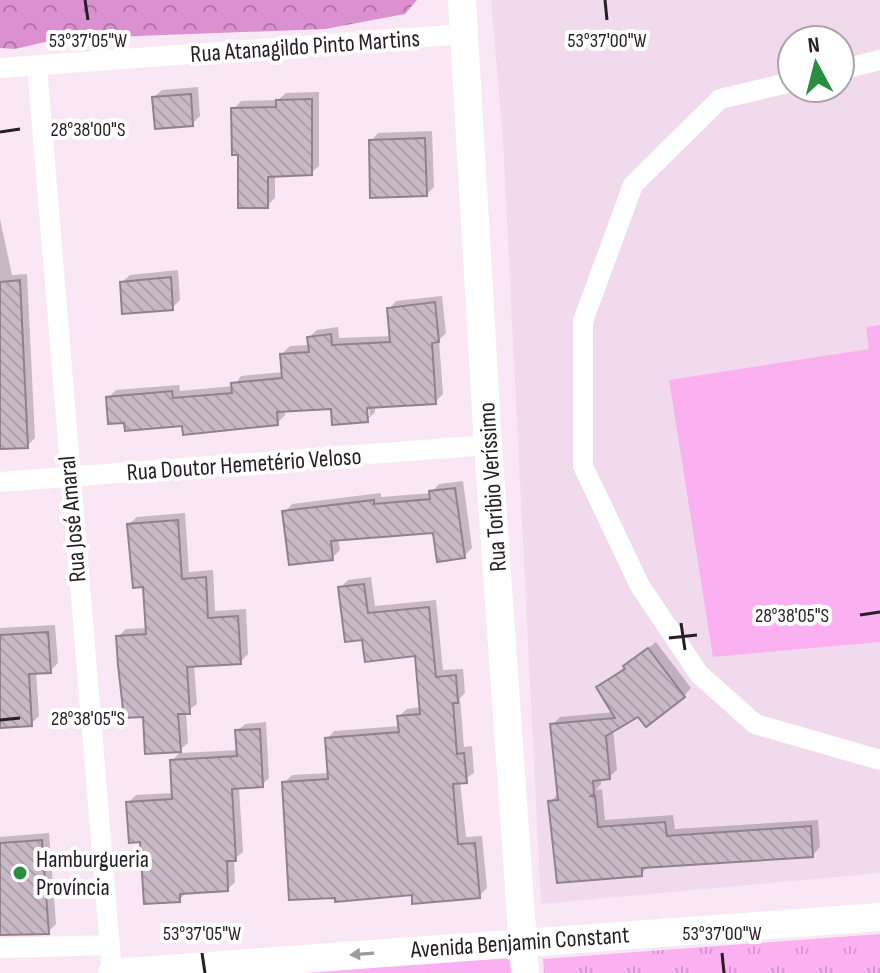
<svg xmlns="http://www.w3.org/2000/svg" width="880" height="973" font-family="'Sofia Sans Condensed',sans-serif">
<style>
.built{fill:#f2daee;fill-rule:evenodd}
.grass{fill:url(#grass-tufts)}
.forest{fill:url(#forest-crowns)}
.pitch{fill:#fab0f1}
.shadow{fill:#0003;fill-rule:evenodd}
.building{fill:url(#building-back-hatch);stroke:#91818f;stroke-width:2}
.lines{fill:none;stroke-linecap:round;stroke-linejoin:round}
.street{stroke:#fff;stroke-width:20}
.secondary{stroke:#fff;stroke-width:28}
.oneway{fill:#9d9a9c}
.ticks{fill:none;stroke:#251e24;stroke-width:3}
.poi-dot{fill:#2a8e42;stroke:#fff;stroke-width:3}
.labels{text-anchor:middle;stroke-width:8;stroke-linejoin:round;paint-order:stroke}
.street-label{font-size:24px;fill:#251e24;stroke:#fff}
.poi-label{font-size:24px;fill:#251e24;stroke:#fff;text-anchor:start}
.ticks-label{font-size:20px;text-anchor:middle;fill:#251e24;stroke:#fff;stroke-width:8;stroke-linejoin:round;paint-order:stroke}
</style>
<defs>
<pattern id="grass-tufts" width="24" height="20" patternUnits="userSpaceOnUse" patternTransform="scale(2)"><rect width="24" height="20" fill="#fab0f1"/><path d="M3 7l-1-3M5 7V3M7 7l1-3M15 17l-1-3M17 17v-4M19 17l1-3" fill="none" stroke="#d697ce"/></pattern>
<pattern id="forest-crowns" width="20" height="18" patternUnits="userSpaceOnUse" patternTransform="scale(2)"><rect width="20" height="18" fill="#db91d1"/><path d="M2 6a3 3 0 1 1 6 0M12 15a3 3 0 1 1 6 0" fill="none" stroke="#b176a9"/></pattern>
<pattern id="building-back-hatch" width="6" height="6" patternUnits="userSpaceOnUse" patternTransform="scale(2)"><rect width="6" height="6" fill="#c9b9c7"/><path d="M-1 5l2 2M0 0l6 6M5-1l2 2" fill="none" stroke="#ac9fab"/></pattern>
</defs>
<rect width="100%" height="100%" fill="#f9e7f6"/>
<path class="built" d="M491,0H880V873L541,904L503,140ZM792,40H840V88H792Z"/>
<polygon class="grass" points="880,934 880,973 544,973 543,959"/>
<polygon class="forest" points="0,0 417,0 405,14 325,29 58,39 15,49 0,48"/>
<g class="pitch">
<polygon points="880,325 880,642 713,657 669,380 869,349 866,327"/>
<polygon points="512,953 513,973 223,973"/>
</g>
<g class="shadow">
<polygon points="198,87 200,116 192,124 154,97 162,90"/>
<polygon points="319,92 319,166 311,173 275,175 275,198 267,206 240,153 234,109 241,101 278,100 286,93"/>
<polygon points="432,131 434,187 427,194 371,141 378,133"/>
<polygon points="0,219 12,275 27,274 35,438 27,446 0,447"/>
<polygon points="178,270 180,300 172,308 122,282 130,275"/>
<path d="M442,296L446,333L439,340L443,394L435,402L375,406V412L367,420L332,407L285,410V415L277,423L184,424L126,421L108,398L116,390L179,385L180,391L234,386L241,376L284,372L282,354L290,346L310,345L309,337L317,330L338,327L339,338L392,336L389,309L396,301ZM368,398L370,416H366Z"/>
<polygon points="463,481 472,548 464,556 435,531 338,539 340,550 332,558 285,512 292,504 381,493 381,497 431,493 439,484"/>
<polygon points="185,513 189,572 213,570 215,611 246,609 248,654 240,662 194,665 197,704 186,712 188,743 180,750 144,715 118,637 126,629 148,628 145,585 129,524 137,517"/>
<polygon points="371,577 375,606 436,600 443,670 463,669 465,693 460,698 464,747 472,746 474,773 460,782 466,837 482,836 487,888 479,896 413,893 284,783 292,775 330,773 327,739 334,731 400,726 399,716 407,709 421,707 417,654 364,638 340,588 348,580"/>
<polygon points="55,625 58,663 50,671 36,671 39,716 31,724 0,726 0,628"/>
<polygon points="656,642 691,688 684,696 613,729 617,770 609,777 601,778 601,784 596,790 602,789 605,820 673,815 675,829 818,820 820,847 813,855 650,865 641,874 550,802 558,794 552,725 560,717 614,712 599,687"/>
<polygon points="266,722 269,778 262,785 239,787 243,852 234,859 235,882 228,889 187,892 179,900 142,840 128,803 136,795 174,793 172,761 179,753 239,750 237,731 245,724"/>
<polygon points="49,833 56,924 48,932 0,933 0,837"/>
</g>
<g class="building">
<polygon points="191,94 193,126 155,129 152,97"/>
<polygon points="312,99 312,175 268,177 268,208 238,208 238,155 232,155 231,108 276,107 276,100"/>
<polygon points="425,138 427,196 370,198 369,140"/>
<polygon points="171,277 173,310 122,314 120,282"/>
<polygon points="20,280 28,448 0,449 0,282"/>
<polygon points="435,302 439,342 432,343 436,404 367,408 368,422 332,425 331,409 277,412 278,425 183,435 182,426 125,431 124,423 108,424 106,397 172,391 173,398 232,393 231,383 282,378 280,354 309,352 307,337 331,334 332,345 390,342 387,308"/>
<polygon points="455,488 465,558 437,562 433,533 331,541 333,560 289,565 282,511 374,500 374,504 430,499 429,491"/>
<polygon points="178,520 182,579 206,577 208,618 238,616 241,664 187,667 190,714 178,714 181,752 145,754 143,717 124,718 118,665 116,636 146,634 143,587 133,588 127,524"/>
<polygon points="364,584 368,613 429,607 436,677 456,675 458,703 453,703 457,754 464,753 467,783 453,784 458,844 475,843 480,898 412,904 412,895 335,902 335,898 289,900 282,782 328,779 325,738 399,732 397,716 420,714 415,656 365,662 362,640 345,642 338,587"/>
<polygon points="48,632 51,673 29,674 32,726 0,728 0,635"/>
<polygon points="648,648 685,697 646,727 638,717 606,736 610,779 593,781 594,794 591,796 595,796 598,827 665,822 667,836 811,826 813,857 642,868 642,876 557,883 548,801 558,800 550,724 615,718 596,687 625,669 623,666"/>
<polygon points="260,729 263,787 232,789 236,861 227,861 228,891 180,894 180,902 144,904 140,842 129,843 126,802 172,799 170,760 237,756 235,730"/>
<polygon points="42,840 49,934 0,935 0,843"/>
</g>
<g class="lines">
<g class="street">
<polyline points="37,66 112,973"/>
<polyline points="0,68 465,34"/>
<polyline points="840,70 880,60"/>
<polyline points="792,82 720,99 633,185 583,321 583,466 640,586 699,674 755,724 880,760"/>
<polyline points="0,482 488,445"/>
<polyline points="0,948 110,945"/>
</g>
<g class="secondary">
<polyline points="462,0 488,445 525,973"/>
<polyline points="112,973 880,917"/>
</g>
</g>
<defs><path id="oneway-solid" d="M-6-.8H1V-3.2L6.5 0L1 3.2V.8H-6Z" transform="scale(2)"/></defs>
<use class="oneway" href="#oneway-solid" transform="translate(362 954) rotate(176)"/>
<path class="ticks" d="M85,0L88,20M605,0L607,20M0,132L20,129M860,615L880,612M681,623L685,650M669,638L697,635M0,720L20,718M202,953L205,973M722,953L724,973"/>
<circle class="poi-dot" cx="20" cy="873" r="8"/>
<g class="labels">
<g class="street-label">
<text transform="translate(305 46) rotate(-4)" y="8">Rua Atanagildo Pinto Martins</text>
<text transform="translate(244 464) rotate(-4)" y="8">Rua Doutor Hemetério Veloso</text>
<text transform="translate(492 487) rotate(-94)" y="8">Rua Toríbio Veríssimo</text>
<text transform="translate(72 519) rotate(-95)" y="8">Rua José Amaral</text>
<text transform="translate(520 942) rotate(-4)" y="8">Avenida Benjamin Constant</text>
</g>
<g class="poi-label">
<text x="36" y="867">Hamburgueria<tspan x="36" dy="28">Província</tspan></text>
</g>
</g>
<g class="ticks-label">
<text x="88" y="47">53°37'05"W</text>
<text x="607" y="47">53°37'00"W</text>
<text x="88" y="136">28°38'00"S</text>
<text x="792" y="622">28°38'05"S</text>
<text x="88" y="725">28°38'05"S</text>
<text x="202" y="940">53°37'05"W</text>
<text x="722" y="940">53°37'00"W</text>
</g>
<g transform="translate(816 64) rotate(353)"><circle r="38" fill="#ffffff" stroke="#a8a5a7" stroke-width="2"/>
<path d="M0-6L14 30L0 20L-14 30Z" fill="#2a8e42"/>
<text y="-12" font-size="22" font-weight="bold" text-anchor="middle" fill="#251e24">N</text>
</g>
</svg>
